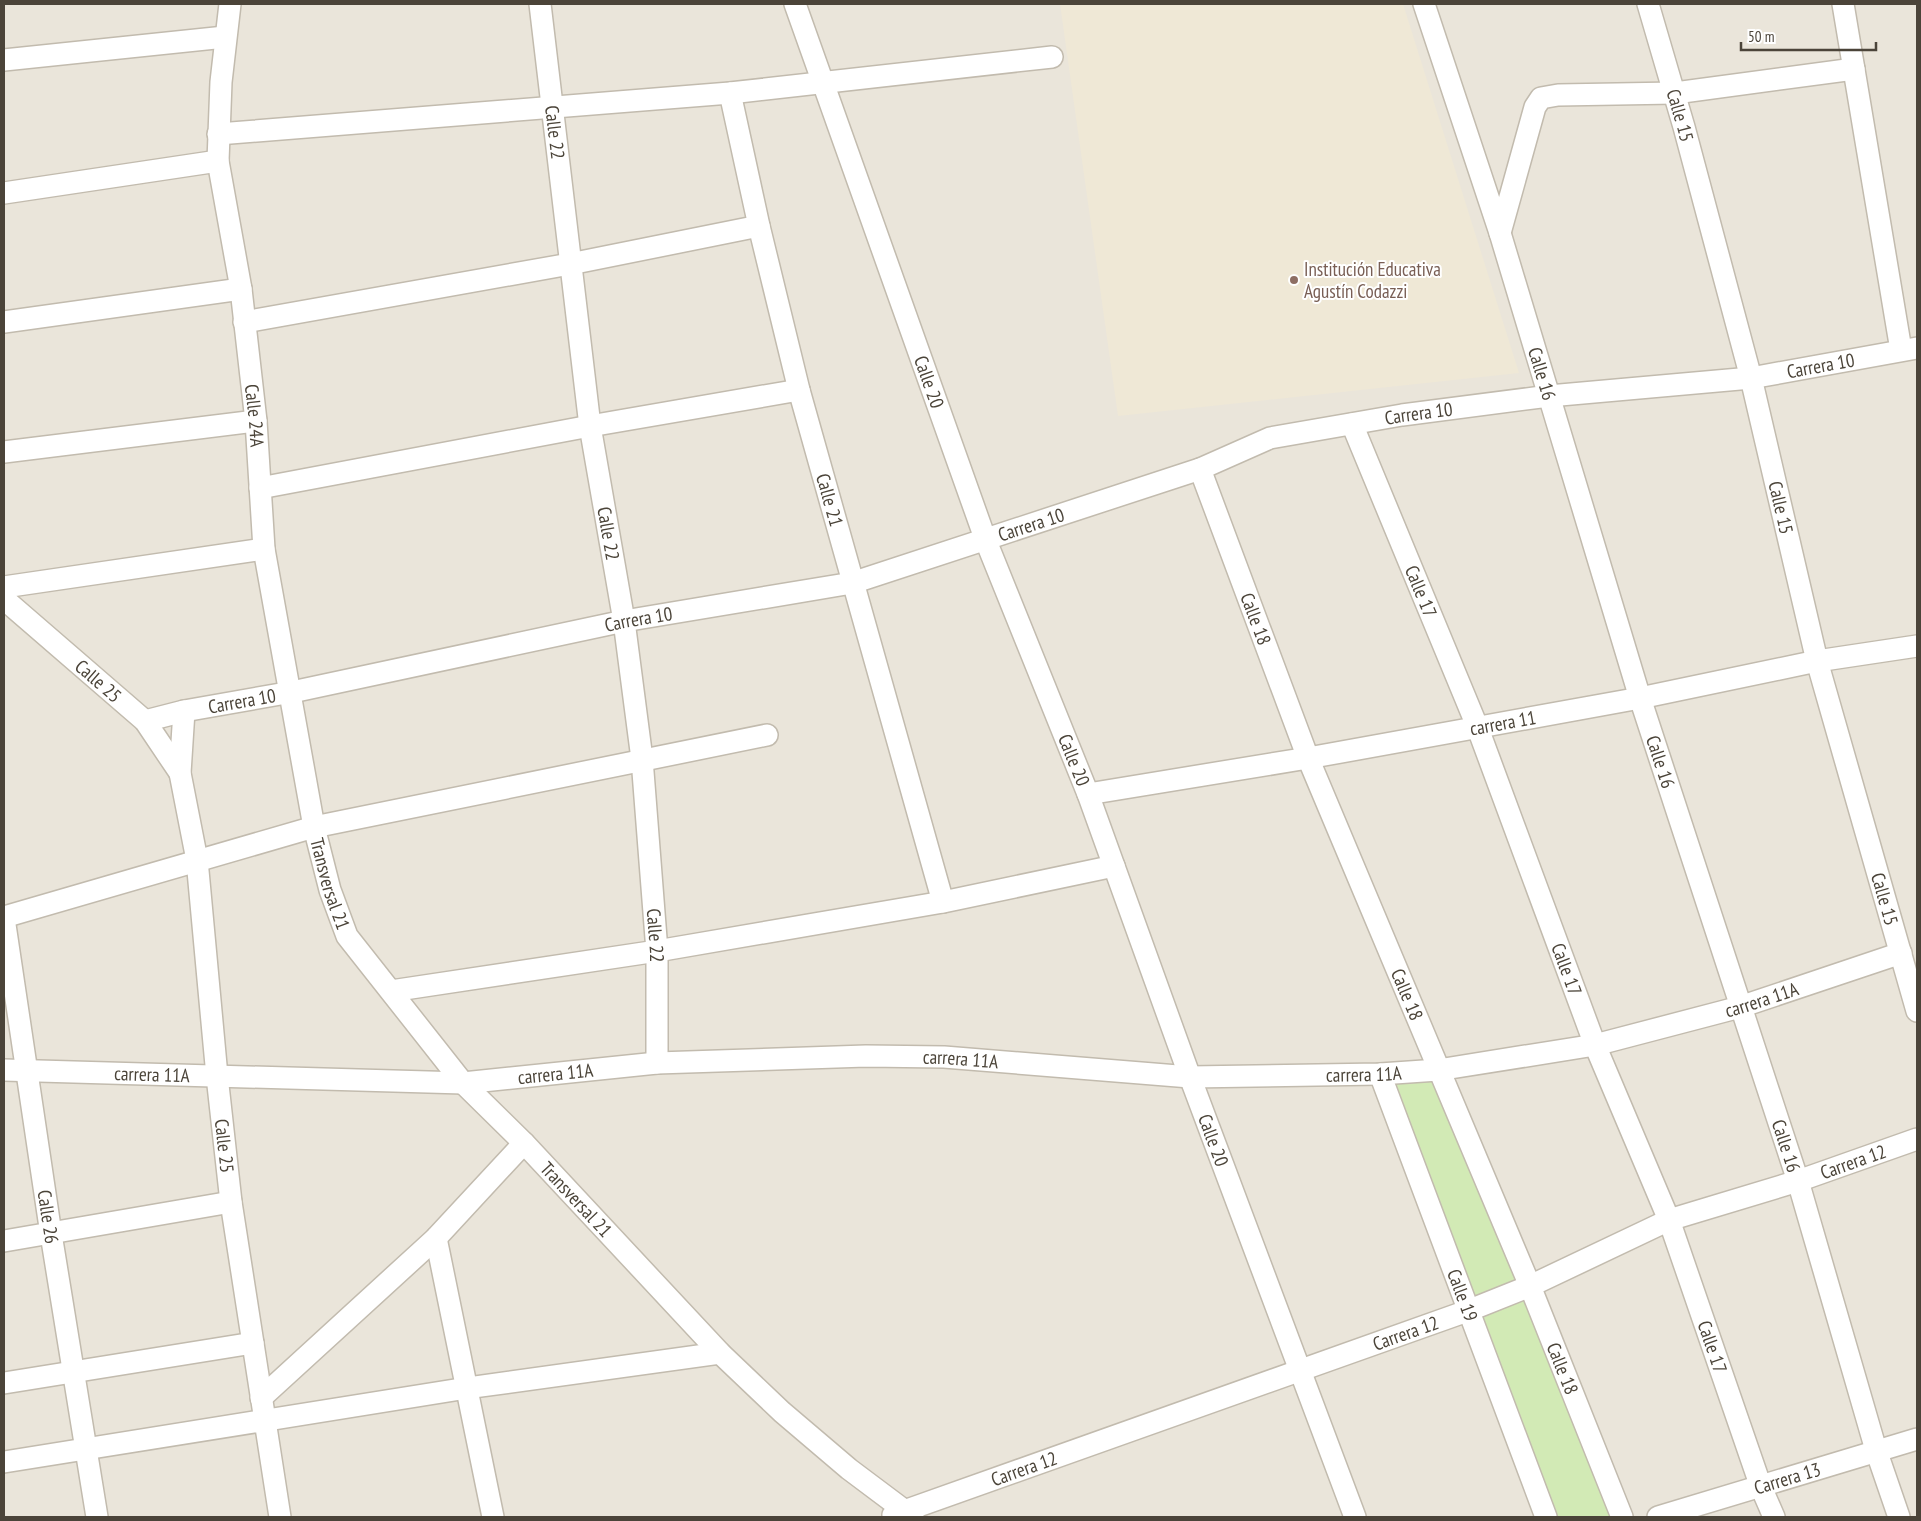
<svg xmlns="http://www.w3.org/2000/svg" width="1921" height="1521" font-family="'PT Sans Narrow',sans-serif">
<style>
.residential{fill:#eae5da}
.education{fill:#efe8d6}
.green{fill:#d2eab5}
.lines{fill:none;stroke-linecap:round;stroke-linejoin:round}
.minor-casing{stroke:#c2bbae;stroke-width:24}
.minor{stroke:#fff;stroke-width:21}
.education-dot{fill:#8d6e63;stroke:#fff;stroke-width:2}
.labels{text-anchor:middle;stroke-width:4;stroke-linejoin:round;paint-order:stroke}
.street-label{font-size:19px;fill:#4b4439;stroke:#fff}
.education-label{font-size:19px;fill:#785e54;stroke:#fff;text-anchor:start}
</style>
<rect width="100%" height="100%" fill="#f6f3ec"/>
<rect class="residential" x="4" y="4" width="1913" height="1513"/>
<polygon class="education" points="1060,4 1403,4 1519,373 1118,416"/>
<g class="green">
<polygon points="1435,1076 1523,1283 1473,1304 1388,1078"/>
<polygon points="1526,1295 1615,1517 1552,1517 1479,1313"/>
</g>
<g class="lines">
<defs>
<g id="minor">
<path id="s1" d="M230,4L221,82L218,161L241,289L256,421L264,549L314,827L330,890L347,936L463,1083L524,1143L720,1353L782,1412L849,1469L913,1517"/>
<path id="s2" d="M540,4L590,426L624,621L642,759L657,951V1063"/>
<path id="s3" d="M795,4L986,541L1088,794L1190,1077L1355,1517"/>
<path id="s4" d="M1424,4L1500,233L1640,698L1798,1181L1876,1450L1899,1517"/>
<path id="s5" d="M1648,4L1684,127L1751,378L1817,661L1917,1011"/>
<polyline points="1843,4 1901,350"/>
<polyline points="4,60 225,37"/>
<path id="s6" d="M730,93L759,226L799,390L943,902"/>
<polyline points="218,134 730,93 1052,57"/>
<polyline points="4,193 218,161"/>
<polyline points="1500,233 1535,107 1541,98 1558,95 1675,93 1854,69"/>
<polyline points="4,322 241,289"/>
<polyline points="244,322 570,264 759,226"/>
<path id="s7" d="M1352,424L1477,726L1595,1045L1669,1220L1761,1487L1774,1517"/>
<polyline points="4,452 256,421"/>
<path id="s8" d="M1200,469L1308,758L1530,1286L1622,1517"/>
<polyline points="260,488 590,426 799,390"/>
<polyline points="4,587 264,549"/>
<path id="s9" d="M4,599L145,721L180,773"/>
<path id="s10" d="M184,711L180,773L197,860L217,1076L231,1202L280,1517"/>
<path id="s11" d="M145,721L184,711L292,692L624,621L852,583L1200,469L1270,438L1402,415L1549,396L1751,378L1917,348"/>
<path id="s12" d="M1088,794L1308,758L1640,698L1817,661L1917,646"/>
<polyline points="4,917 314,827 767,735"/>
<path id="s13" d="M4,918L51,1234L97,1517"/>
<polyline points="391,991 657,951 943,902 1114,866"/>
<path id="s14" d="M4,1070L463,1083L657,1063L866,1056L944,1057L1190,1077L1380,1074L1438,1070L1595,1045L1740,1007L1901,953"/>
<path id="s15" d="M1380,1074L1546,1517"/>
<polyline points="436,1238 493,1517"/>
<polyline points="4,1241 231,1202"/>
<polyline points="4,1383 253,1343"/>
<polyline points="261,1398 436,1238 524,1143"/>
<polyline points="4,1462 467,1388 720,1353"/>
<path id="s16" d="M893,1515L1470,1310L1530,1286L1669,1220L1798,1181L1917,1139"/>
<path id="s17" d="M1658,1517L1917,1439"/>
</g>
</defs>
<use href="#minor" class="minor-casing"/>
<use href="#minor" class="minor"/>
</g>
<circle class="education-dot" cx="1294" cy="280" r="5"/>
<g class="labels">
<g class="street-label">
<text dy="7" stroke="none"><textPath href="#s5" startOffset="116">Calle 15</textPath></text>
<text dy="7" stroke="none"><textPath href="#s2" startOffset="129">Calle 22</textPath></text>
<text dy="7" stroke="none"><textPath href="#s11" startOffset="1719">Carrera 10</textPath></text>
<text dy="7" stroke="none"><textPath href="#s4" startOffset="388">Calle 16</textPath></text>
<text dy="7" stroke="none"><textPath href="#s3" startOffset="401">Calle 20</textPath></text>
<text dy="7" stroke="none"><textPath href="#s11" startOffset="1314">Carrera 10</textPath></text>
<text dy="7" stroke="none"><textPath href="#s1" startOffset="415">Calle 24A</textPath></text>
<text dy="7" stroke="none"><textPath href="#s6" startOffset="419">Calle 21</textPath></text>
<text dy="7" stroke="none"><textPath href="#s5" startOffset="521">Calle 15</textPath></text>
<text dy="7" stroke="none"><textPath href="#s11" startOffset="909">Carrera 10</textPath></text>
<text dy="7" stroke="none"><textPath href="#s2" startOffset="534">Calle 22</textPath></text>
<text dy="7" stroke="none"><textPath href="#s7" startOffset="181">Calle 17</textPath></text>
<text dy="7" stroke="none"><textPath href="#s11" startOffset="504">Carrera 10</textPath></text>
<text dy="7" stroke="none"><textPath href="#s8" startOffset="160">Calle 18</textPath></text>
<text dy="7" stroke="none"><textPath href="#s9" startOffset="125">Calle 25</textPath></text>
<text dy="7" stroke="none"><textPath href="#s11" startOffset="99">Carrera 10</textPath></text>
<text dy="7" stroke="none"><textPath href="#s12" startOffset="421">carrera 11</textPath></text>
<text dy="7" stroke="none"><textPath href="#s3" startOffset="806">Calle 20</textPath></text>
<text dy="7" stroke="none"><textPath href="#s4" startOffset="794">Calle 16</textPath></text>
<text dy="7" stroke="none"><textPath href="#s1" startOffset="890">Transversal 21</textPath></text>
<text dy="7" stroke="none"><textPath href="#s5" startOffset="926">Calle 15</textPath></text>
<text dy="7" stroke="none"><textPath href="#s2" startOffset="939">Calle 22</textPath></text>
<text dy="7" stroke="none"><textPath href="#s7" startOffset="586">Calle 17</textPath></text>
<text dy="7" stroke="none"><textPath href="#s8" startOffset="565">Calle 18</textPath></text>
<text dy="7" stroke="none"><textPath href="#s14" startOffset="1768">carrera 11A</textPath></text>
<text dy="7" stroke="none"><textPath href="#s14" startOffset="958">carrera 11A</textPath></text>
<text dy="7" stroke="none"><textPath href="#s14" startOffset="148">carrera 11A</textPath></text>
<text dy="7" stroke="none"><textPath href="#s14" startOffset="552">carrera 11A</textPath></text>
<text dy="7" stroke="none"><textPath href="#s14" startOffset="1362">carrera 11A</textPath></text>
<text dy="7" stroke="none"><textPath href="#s3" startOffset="1211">Calle 20</textPath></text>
<text dy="7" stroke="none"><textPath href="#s10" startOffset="438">Calle 25</textPath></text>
<text dy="7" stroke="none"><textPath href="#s4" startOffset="1198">Calle 16</textPath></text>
<text dy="7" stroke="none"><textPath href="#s16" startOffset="1024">Carrera 12</textPath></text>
<text dy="7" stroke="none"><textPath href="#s1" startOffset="1295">Transversal 21</textPath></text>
<text dy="7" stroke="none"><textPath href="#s13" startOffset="302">Calle 26</textPath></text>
<text dy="7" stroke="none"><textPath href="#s15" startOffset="236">Calle 19</textPath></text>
<text dy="7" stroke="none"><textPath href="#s16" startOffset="544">Carrera 12</textPath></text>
<text dy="7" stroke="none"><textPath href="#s7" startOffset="991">Calle 17</textPath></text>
<text dy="7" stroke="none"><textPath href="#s8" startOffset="970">Calle 18</textPath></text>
<text dy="7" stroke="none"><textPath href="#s16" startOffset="139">Carrera 12</textPath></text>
<text dy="7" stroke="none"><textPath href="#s17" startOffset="135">Carrera 13</textPath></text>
</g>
<g class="education-label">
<text x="1304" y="276">Institución Educativa<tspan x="1304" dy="22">Agustín Codazzi</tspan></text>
</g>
</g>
<rect width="1921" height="1521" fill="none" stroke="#4b4439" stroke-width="10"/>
<path d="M1741 42v8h135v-8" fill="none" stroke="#4b4439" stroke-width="2.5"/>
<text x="1748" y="42" font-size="15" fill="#4b4439" stroke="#ffffff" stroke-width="4" paint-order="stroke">50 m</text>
</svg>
